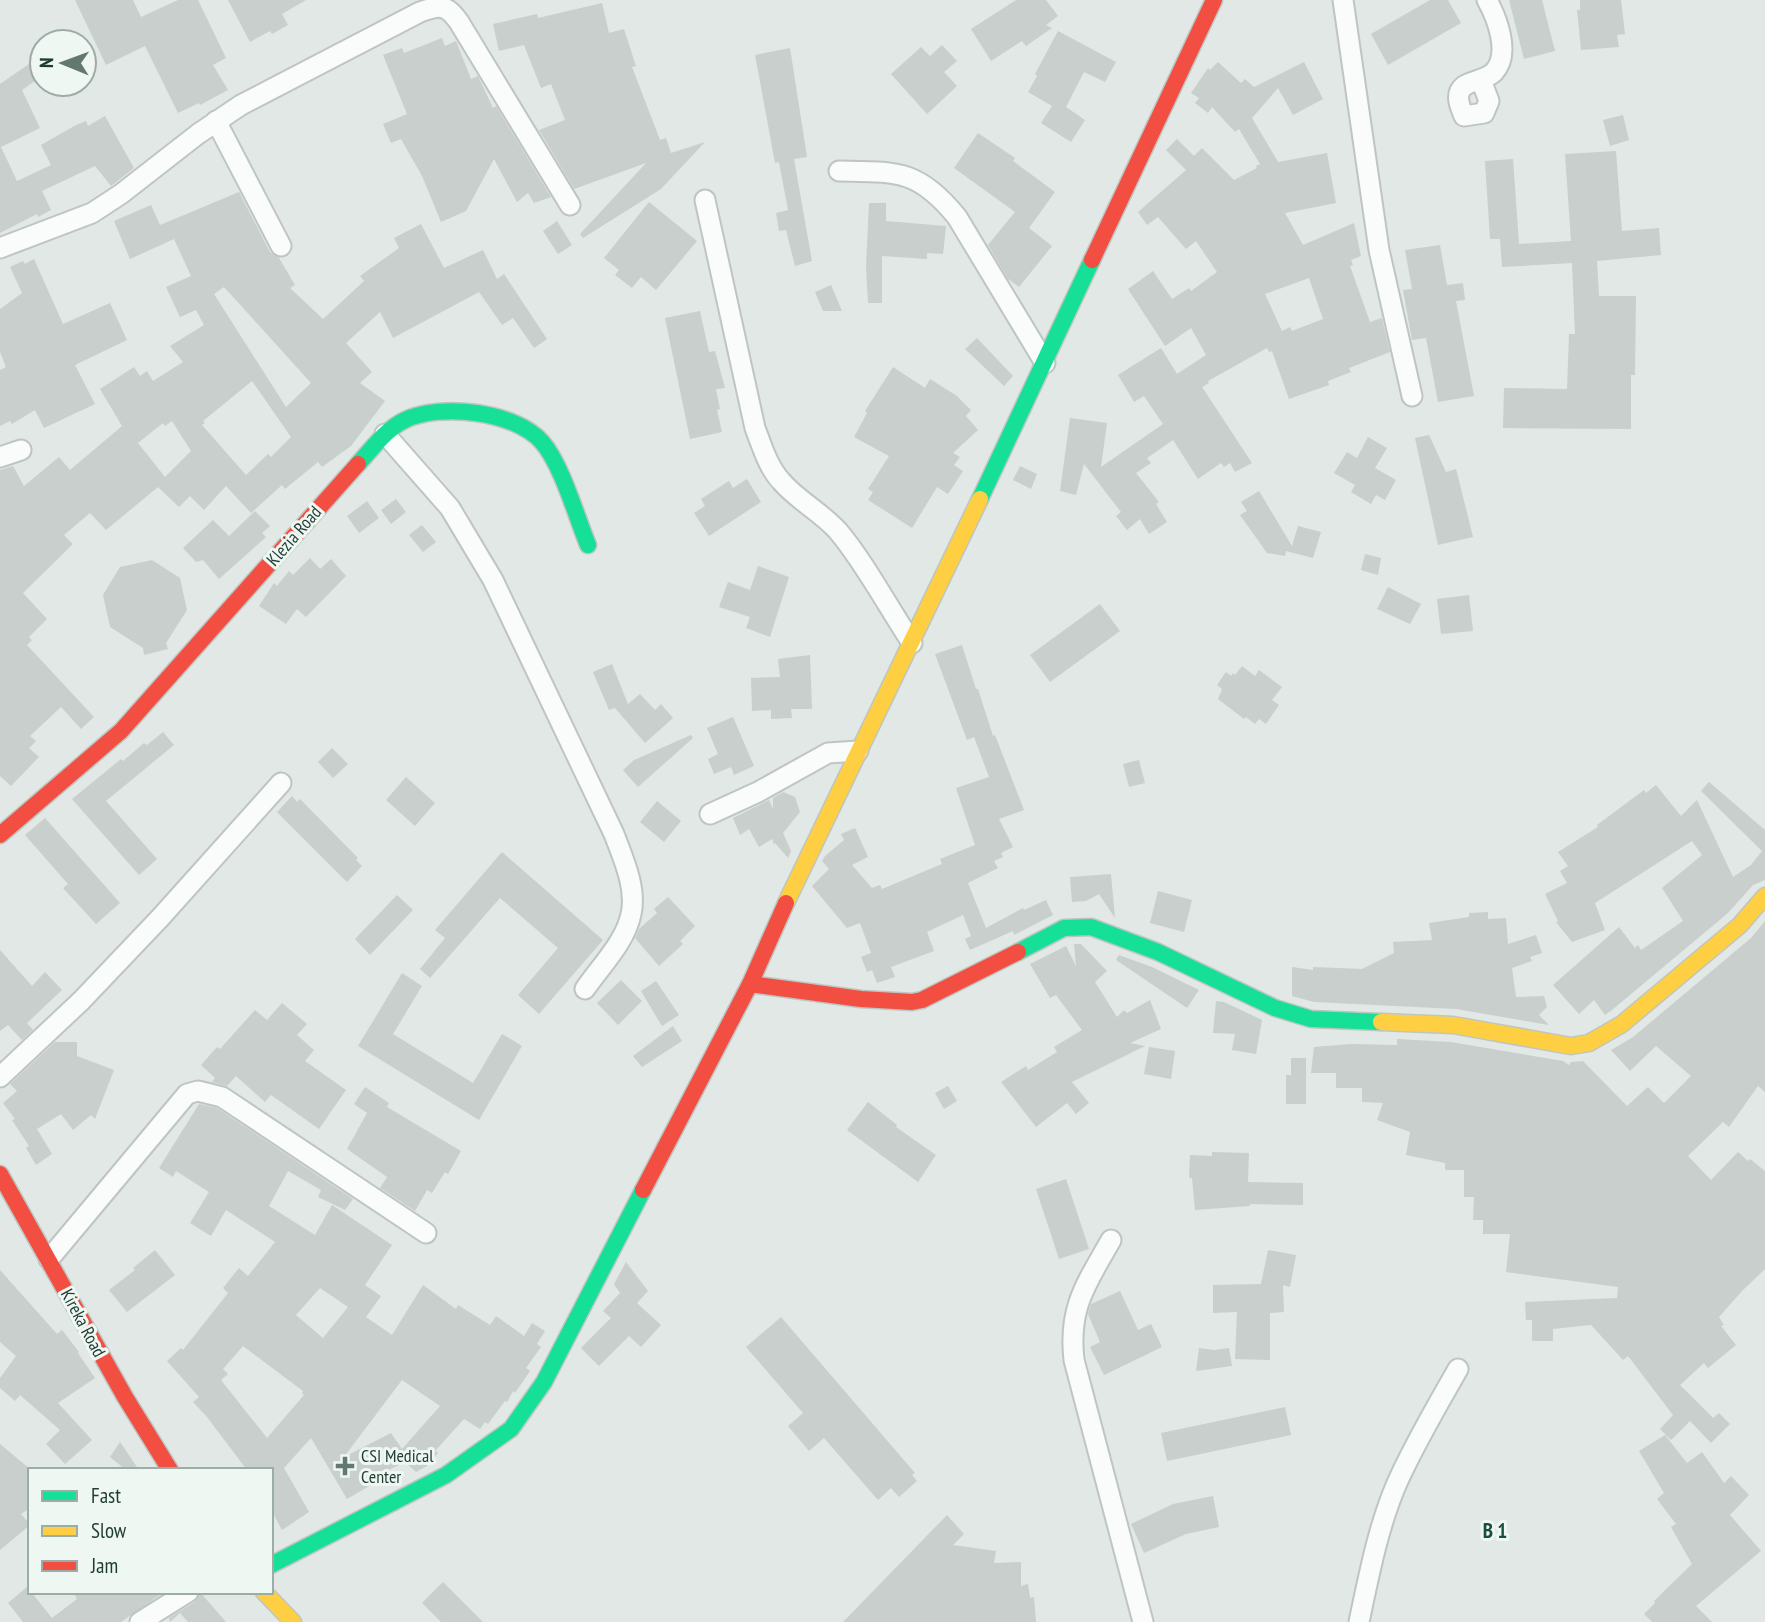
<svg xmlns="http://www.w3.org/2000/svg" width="1765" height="1622" font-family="'PT Sans Narrow',sans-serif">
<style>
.building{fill:#c8cfcc;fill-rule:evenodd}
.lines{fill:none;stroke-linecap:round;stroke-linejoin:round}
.street-casing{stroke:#bec5c2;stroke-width:23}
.fast-casing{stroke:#bdc6c2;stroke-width:19}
.slow-casing{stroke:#bdc6c2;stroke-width:19}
.jam-casing{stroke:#bdc6c2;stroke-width:19}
.street{stroke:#fafcfb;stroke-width:19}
.fast{stroke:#16e098;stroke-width:16}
.slow{stroke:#ffcf43;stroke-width:16}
.jam{stroke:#f24e42;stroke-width:16}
.poi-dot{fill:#637871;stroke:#eff7f3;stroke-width:2.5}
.labels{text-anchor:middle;stroke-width:6;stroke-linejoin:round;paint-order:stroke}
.street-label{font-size:18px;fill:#1f3c33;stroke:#eff7f3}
.poi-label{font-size:18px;fill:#1f3c33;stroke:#eff7f3;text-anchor:start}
.quarter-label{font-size:21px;font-weight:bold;fill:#1a4e40;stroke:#eff7f3}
</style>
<rect width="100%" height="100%" fill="#e1e8e5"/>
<g class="building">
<polygon points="75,0 133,0 141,17 178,0 198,0 226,58 213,65 228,90 200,105 199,103 178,113 145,46 106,65"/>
<polygon points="228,0 306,0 282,14 288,25 272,34 270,31 250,42"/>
<polygon points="1016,0 1046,0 1058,16 1046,25 1052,28 1026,46 1022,41 991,61 971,29"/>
<polygon points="1430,0 1448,0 1461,23 1388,65 1371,34"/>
<polygon points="1509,0 1542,0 1555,51 1524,59"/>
<polygon points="1580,0 1621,0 1625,34 1617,35 1619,47 1581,50 1577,10 1580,10"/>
<polygon points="602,3 609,33 624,29 636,66 632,67 660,140 666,138 671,153 705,142 661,189 583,238 580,234 646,163 574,189 539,130 565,120 551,84 541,88 524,45 499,51 493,24 537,14 538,18"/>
<polygon points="1058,31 1116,62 1105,82 1084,72 1066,107 1085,120 1071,142 1041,123 1052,106 1028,92 1037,76 1035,74"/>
<polygon points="442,38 445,46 456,41 471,79 478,76 493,108 496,106 551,197 534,203 528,193 517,202 494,159 466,211 441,222 422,176 401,139 391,143 383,124 407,114 383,55 402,48 404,53"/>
<polygon points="942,45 957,61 944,72 957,86 927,114 891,74 921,47 930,56"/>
<polygon points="790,48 807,157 794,159 812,261 795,266 786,230 779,231 776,213 788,210 779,162 775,163 755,55"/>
<polygon points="42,55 42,76 22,90 40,128 1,147 17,181 51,165 41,145 76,125 86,121 88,126 105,116 134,168 111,186 95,166 42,191 51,210 38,217 37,214 0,233 0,84"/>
<path d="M1218,62L1241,83L1245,79L1254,87L1304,62L1323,99L1293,115L1278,88L1252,118L1278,162L1327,153L1336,203L1285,213L1303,245L1354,223L1361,256L1351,260L1353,265L1350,266L1370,322L1382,318L1390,352L1349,368L1351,372L1328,381L1329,385L1289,399L1272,351L1269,352L1267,348L1208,381L1209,383L1202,387L1252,463L1235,472L1230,463L1224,467L1221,463L1198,479L1173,440L1147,458L1151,463L1136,473L1159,502L1156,504L1167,522L1149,534L1140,519L1127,530L1116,516L1121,512L1084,464L1076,495L1060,491L1070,418L1107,423L1101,467L1163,424L1144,396L1134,402L1118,375L1161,348L1177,374L1206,355L1191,328L1165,346L1128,289L1153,271L1172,299L1189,288L1191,291L1217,272L1196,241L1186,249L1158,217L1147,225L1138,212L1186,170L1166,150L1177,139L1194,156L1202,148L1234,180L1257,168L1256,166L1260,164L1239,129L1235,132L1212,107L1208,113L1195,103L1199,98L1191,93L1208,68L1210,70ZM1309,278L1323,319L1292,331L1290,327L1282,331L1265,294Z"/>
<polygon points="1623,115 1629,140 1610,146 1603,120"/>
<polygon points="978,133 1015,158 1013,161 1055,192 1029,228 1052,246 1019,287 1008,279 988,245 1015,212 954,168"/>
<polygon points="1616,151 1622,231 1659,228 1661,255 1597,261 1599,296 1636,296 1635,375 1631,375 1631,429 1503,428 1504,388 1567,389 1569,334 1575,334 1572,263 1502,267 1500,239 1490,239 1485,161 1513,159 1519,244 1571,241 1565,154"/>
<path d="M239,192L270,252L279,258L295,285L290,288L323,319L364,281L360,276L399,248L394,238L421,224L444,268L483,250L497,279L504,274L547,339L534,348L513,318L502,325L479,292L393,338L380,312L346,343L372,372L360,383L385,401L351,446L322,467L318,462L285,489L282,485L251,513L226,486L204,510L190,496L179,507L158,487L106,530L90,513L64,535L73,544L23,593L47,619L29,637L32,640L27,645L94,717L81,729L61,707L30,736L36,741L29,748L39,757L11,786L0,776V470L13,466L24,486L59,457L70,470L122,426L100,389L134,367L140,376L147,371L153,381L183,362L170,346L204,325L196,310L180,317L166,287L191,276L174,239L130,259L114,221L151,205L160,225ZM224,287L311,383L286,407L214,294ZM252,381L291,437L271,457L268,454L246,475L202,425L205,423L203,421ZM172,421L191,451L165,477L138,443L163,423L165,426Z"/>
<polygon points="649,202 697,241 656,290 641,277 632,288 615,275 619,270 604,258"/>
<polygon points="869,203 886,203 886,221 946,226 943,254 927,253 927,259 882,256 882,303 868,303 866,266"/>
<polygon points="557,221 572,245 558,254 543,231"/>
<polygon points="1440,245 1447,285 1463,283 1465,300 1456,301 1474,396 1438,402 1426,338 1412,340 1403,290 1412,289 1405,250"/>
<polygon points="34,259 63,324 110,303 127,340 75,365 95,404 44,428 35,410 12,424 10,421 0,426 0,370 6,367 0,352 0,309 22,293 10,267 23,261 25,264"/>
<polygon points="831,285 842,311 823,311 815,292"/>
<polygon points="700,311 709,352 715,351 725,388 716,389 720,409 717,410 722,432 690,439 665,318"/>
<polygon points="977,338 1013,376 1004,386 965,349"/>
<polygon points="893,367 925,388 930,379 957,396 971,410 966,416 978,430 953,453 960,457 954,465 963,471 948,494 937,487 912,528 868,500 873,492 868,489 889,456 854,437 867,413 865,411"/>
<polygon points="1429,435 1446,472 1456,469 1473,537 1438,545 1415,438"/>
<polygon points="1368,437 1387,448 1375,468 1396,480 1385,500 1376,495 1371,504 1351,492 1355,485 1334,473 1347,452 1357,458"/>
<polygon points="1020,466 1037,474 1031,489 1013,480"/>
<polygon points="747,479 761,502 709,536 694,513 705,506 701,499 729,481 733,488"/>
<polygon points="1259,491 1292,546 1298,526 1321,532 1313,558 1286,551 1285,556 1267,553 1240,515 1247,511 1241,502"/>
<polygon points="396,499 406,512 391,524 381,510"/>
<polygon points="367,501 379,518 359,533 347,516"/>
<polygon points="255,511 270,526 262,533 266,537 219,579 203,560 196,562 183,548 213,520 229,536"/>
<polygon points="422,525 436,542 423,552 409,535"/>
<polygon points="1365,554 1381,558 1378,575 1361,570"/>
<polygon points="310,558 320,569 331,559 346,576 306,617 297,609 286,624 259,606 274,583 277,586 289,571 293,575"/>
<polygon points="152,560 180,578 187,610 166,643 168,649 144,655 143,648 110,627 103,595 120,567"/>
<polygon points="758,566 789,577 770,637 746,628 750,617 719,607 728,582 750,590"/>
<polygon points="1388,587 1421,604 1410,624 1377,609"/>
<polygon points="1469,595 1473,631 1441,634 1437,599"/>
<polygon points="1100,604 1120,631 1050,682 1030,655"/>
<polygon points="962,645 976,689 978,689 993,736 995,735 1024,810 999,819 1013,847 1001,853 1003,857 994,861 998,868 968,883 986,928 1023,908 1024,910 1046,900 1053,915 1014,935 1013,931 970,950 965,939 971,936 963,915 927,932 934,951 891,967 895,977 877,983 872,970 867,972 861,957 871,953 860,923 847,928 812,886 829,869 822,861 825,856 844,840 841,834 855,828 868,857 852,865 872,888 880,885 882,889 942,864 940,859 975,845 956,788 989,777 974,737 967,740 935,654"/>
<polygon points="810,655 812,709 791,709 792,718 771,719 771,710 752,711 751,678 780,677 778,659"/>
<polygon points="612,664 628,704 640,694 655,710 661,704 673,718 645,743 615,708 609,710 593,672"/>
<polygon points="1242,666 1255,676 1259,670 1282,687 1272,700 1279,705 1266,724 1259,719 1255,724 1246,717 1244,719 1218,699 1222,689 1217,685 1226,672 1231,676 1233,673 1235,675"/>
<polygon points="733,717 754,766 734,775 731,767 714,774 708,759 718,754 707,728"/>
<polygon points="163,732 174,745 106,801 157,859 139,875 72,799 121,759 123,761 144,743 147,745"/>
<polygon points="691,735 693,738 638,787 623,770 634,760"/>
<polygon points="332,748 348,764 333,778 318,762"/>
<polygon points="1139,760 1145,783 1129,787 1123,764"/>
<polygon points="406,777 435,803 415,826 386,800"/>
<polygon points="1709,782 1765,830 1765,880 1753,885 1728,913 1612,1010 1605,1015 1594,1000 1579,1014 1553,985 1619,927 1635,948 1638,945 1641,950 1683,921 1662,888 1702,855 1692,841 1595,903 1605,930 1572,942 1556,922 1558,921 1545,894 1567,883 1560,871 1568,866 1558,852 1598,827 1597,825 1644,790 1646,793 1656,785 1681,816 1697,800 1733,877 1751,865 1762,851 1701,791"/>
<polygon points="783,792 795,797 800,812 783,833 791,851 788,858 775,843 774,845 772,839 759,847 749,829 740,835 733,818 769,800 773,809 773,798"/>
<polygon points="292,796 297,802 300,799 358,858 356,860 362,866 347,882 277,812"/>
<polygon points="657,801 681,821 664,842 640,822"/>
<polygon points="45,818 120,903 96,924 63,888 68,884 25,835"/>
<polygon points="502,852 603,940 539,1014 518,995 558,948 500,898 430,978 420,969 445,938 435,930"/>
<polygon points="1111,874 1115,918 1099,894 1086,901 1072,902 1070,877"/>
<polygon points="1158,891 1192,900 1184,932 1150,923"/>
<polygon points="397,895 413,910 370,955 355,939"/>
<polygon points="668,897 695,926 680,941 683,944 659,966 635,938 639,929 657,913 654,909"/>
<polygon points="1488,912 1488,919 1506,918 1508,944 1536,935 1542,953 1530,957 1532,961 1512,968 1516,997 1544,996 1547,1007 1539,1015 1549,1025 1456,1009 1314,1002 1292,996 1292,967 1313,970 1313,967 1362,969 1394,953 1393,942 1432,940 1429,923 1469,917 1469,913"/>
<polygon points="1765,921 1765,1092 1758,1086 1729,1127 1723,1122 1688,1156 1711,1180 1738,1152 1748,1161 1750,1159 1765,1171 1765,1269 1742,1291 1719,1317 1724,1325 1721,1326 1736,1345 1708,1368 1704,1363 1680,1385 1713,1418 1719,1413 1730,1424 1711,1443 1690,1421 1671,1440 1660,1429 1673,1415 1628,1356 1623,1360 1591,1325 1553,1329 1553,1341 1532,1341 1532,1320 1526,1320 1525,1302 1617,1298 1618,1287 1506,1272 1510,1234 1483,1234 1483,1220 1473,1220 1474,1197 1464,1197 1464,1170 1445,1170 1445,1163 1406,1155 1410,1132 1377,1120 1383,1103 1362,1102 1362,1088 1336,1088 1336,1073 1311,1073 1314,1047 1351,1044 1397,1045 1397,1039 1451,1042 1563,1061 1569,1065 1571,1062 1583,1061 1627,1106 1648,1087 1664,1103 1691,1076 1656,1046 1630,1071 1611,1050 1633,1037 1751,938"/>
<polygon points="1074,944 1081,944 1107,971 1095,982 1117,1017 1124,1010 1127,1013 1150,1000 1161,1029 1130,1043 1145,1046 1072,1082 1089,1103 1076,1114 1067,1103 1036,1127 1001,1082 1026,1066 1028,1070 1057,1052 1054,1047 1082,1030 1056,995 1050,998 1030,964 1066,946 1076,966"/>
<polygon points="0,950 32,986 45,972 62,990 27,1023 33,1030 22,1040 8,1025 0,1031"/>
<polygon points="1119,955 1152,967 1199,990 1187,1008 1116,960"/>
<polygon points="402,973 422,986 393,1034 473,1083 502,1034 522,1046 479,1120 358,1046"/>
<polygon points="621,980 642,1001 618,1025 597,1003"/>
<polygon points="656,981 679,1015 662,1026 641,991"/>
<polygon points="1216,1001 1224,1002 1262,1020 1256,1054 1232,1050 1235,1034 1213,1033"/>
<polygon points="282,1003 307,1024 297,1035 314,1050 305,1061 346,1090 319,1129 271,1095 265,1102 236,1076 227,1086 212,1082 215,1078 201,1065 217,1047 220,1049 255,1010 267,1020"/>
<polygon points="673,1026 682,1041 642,1067 633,1056"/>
<polygon points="55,1042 77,1042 77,1056 114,1070 95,1119 91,1115 73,1130 61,1114 37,1129 52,1154 36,1165 26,1148 29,1146 12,1120 15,1119 3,1103 17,1091 10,1084"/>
<polygon points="1149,1047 1175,1051 1171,1079 1144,1074"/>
<polygon points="1291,1058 1306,1058 1306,1104 1286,1104 1286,1075 1291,1075"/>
<polygon points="948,1086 957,1101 944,1109 935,1093"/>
<polygon points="365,1087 389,1103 387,1107 461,1151 448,1174 445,1172 432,1193 427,1190 415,1211 380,1188 387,1177 347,1149 367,1113 354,1104"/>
<polygon points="868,1102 897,1125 896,1127 936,1155 918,1182 847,1130"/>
<path d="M199,1104L217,1108L353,1199L345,1210L318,1197L321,1190L288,1171L269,1206L315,1235L332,1205L392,1245L365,1285L381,1296L366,1317L392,1335L423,1285L456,1309L458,1305L490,1325L496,1316L524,1336L532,1323L545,1331L537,1344L541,1347L526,1368L530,1371L515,1393L513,1391L507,1402L505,1401L488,1424L485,1422L480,1429L464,1419L435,1451L438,1453L427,1466L416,1472L405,1462L368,1480L371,1485L347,1499L311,1438L284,1468L309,1512L282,1530L271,1510V1470H247L207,1417L193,1402L199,1397L167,1361L181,1348L183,1350L228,1293L223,1288L239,1268L248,1276L275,1242L226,1210L211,1236L190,1223L209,1192L176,1171L173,1177L159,1168ZM320,1288L348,1307L323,1338L296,1315ZM243,1346L303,1391L302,1393L304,1395L267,1438L221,1380L228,1374L223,1369ZM402,1380L440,1406L402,1449L391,1433L344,1457Z"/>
<polygon points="1212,1152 1249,1153 1248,1182 1303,1183 1303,1205 1250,1204 1250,1206 1195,1210 1192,1178 1189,1178 1190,1155 1212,1156"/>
<polygon points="1066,1179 1089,1249 1059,1259 1036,1189"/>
<polygon points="155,1250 175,1275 127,1312 109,1290 135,1270 133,1268"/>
<polygon points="1268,1250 1296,1255 1290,1287 1283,1285 1284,1312 1270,1313 1270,1360 1235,1359 1237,1312 1213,1313 1213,1285 1261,1284"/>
<polygon points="626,1262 648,1291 637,1303 661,1325 641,1347 629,1336 599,1366 581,1348 611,1318 603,1311 620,1293 614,1284"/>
<polygon points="0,1270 57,1334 62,1330 79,1352 78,1353 95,1378 58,1403 92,1440 65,1464 46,1444 60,1430 20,1395 15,1401 0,1388 0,1378 16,1356 0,1342"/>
<polygon points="1120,1291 1138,1330 1151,1324 1162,1347 1104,1375 1090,1347 1100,1342 1088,1314 1091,1304"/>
<polygon points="781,1317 915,1473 912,1475 917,1481 899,1497 891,1488 878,1500 824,1438 809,1451 788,1426 803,1413 746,1347"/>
<polygon points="1199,1348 1214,1350 1229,1348 1232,1366 1196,1371"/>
<polygon points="1285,1407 1291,1435 1167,1461 1161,1433"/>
<polygon points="1665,1435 1687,1463 1702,1452 1724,1483 1731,1476 1749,1495 1730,1515 1761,1551 1696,1606 1712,1622 1652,1622 1644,1614 1655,1603 1654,1601 1692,1564 1671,1527 1676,1524 1657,1499 1664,1493 1639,1451"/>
<polygon points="120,1442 139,1470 126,1470 110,1457"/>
<polygon points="0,1444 30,1469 30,1508 21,1514 30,1525 0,1550"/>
<polygon points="1213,1496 1219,1527 1186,1534 1144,1553 1131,1524 1173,1504"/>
<polygon points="947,1515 964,1534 953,1545 996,1551 994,1563 1021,1562 1021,1586 1028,1584 1030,1598 1034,1597 1036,1622 843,1622"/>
<polygon points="443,1582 483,1622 441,1622 422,1603"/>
<polygon points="27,1587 52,1618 77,1599 73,1592 164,1592 121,1622 23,1622 8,1603"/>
<polygon points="200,1592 226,1622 188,1622 180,1613 170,1622 169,1618 195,1602"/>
</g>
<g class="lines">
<defs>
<g id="street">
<polyline points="1343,0 1379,250 1412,396"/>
<path d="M1481,80L1489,101L1484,113L1464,116C1460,107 1454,94 1464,86C1473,80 1486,80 1494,72C1511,54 1497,18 1487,0"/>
<polyline points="216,121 281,246"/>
<path d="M839,171C897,172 918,169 957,217L1045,363"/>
<path d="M705,200L755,428C762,446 768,467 781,481C797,500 821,512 838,531C865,563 888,607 912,643"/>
<path d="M0,248L92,213L121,194L198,134L241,105L420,12C441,5 446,4 459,22L570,205"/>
<path d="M385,434L450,508L493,580L614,834C623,858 637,888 631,914C626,941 600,967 585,989"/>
<polyline points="0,457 21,450"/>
<polyline points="710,814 758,792 828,753 858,751"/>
<polyline points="0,1077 81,1001 160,918 281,783"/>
<path d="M1111,1240C1086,1284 1068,1308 1074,1360L1143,1622"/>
<polyline points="49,1259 187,1094 198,1091 222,1097 426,1233"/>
<polyline points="140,1622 188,1592"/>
<path d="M1359,1622C1369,1575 1378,1527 1397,1483C1415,1443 1437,1406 1458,1369"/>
</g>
<g id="fast">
<path d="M358,464C372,449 386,429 405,420C440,403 515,411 542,442C562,465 576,516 588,545"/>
<polyline points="980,499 1092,260"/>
<polyline points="1018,952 1064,928 1091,927 1158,952 1275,1008 1311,1019 1381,1022"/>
<polyline points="271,1565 446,1475 511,1429 544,1382 643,1190"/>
</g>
<g id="slow">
<polyline points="786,903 980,499"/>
<polyline points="1381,1022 1453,1025 1571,1046 1589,1043 1622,1024 1740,925 1765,896"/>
<polyline points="264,1592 293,1622"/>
</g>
<g id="jam">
<polyline points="1092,260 1214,0"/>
<polyline points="0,835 121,731 358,464"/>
<polyline points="750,984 861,999 912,1002 922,1000 1018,952"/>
<polyline points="0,1174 125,1397 170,1470"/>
<polyline points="643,1190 750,984 786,903"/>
</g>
</defs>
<use href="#street" class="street-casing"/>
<use href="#fast" class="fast-casing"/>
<use href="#slow" class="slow-casing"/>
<use href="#jam" class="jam-casing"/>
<use href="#street" class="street"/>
<use href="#fast" class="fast"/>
<use href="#slow" class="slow"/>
<use href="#jam" class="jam"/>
</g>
<path class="poi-dot" d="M341.5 1455.5h7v7h7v7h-7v7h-7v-7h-7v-7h7z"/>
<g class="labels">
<g class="street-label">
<text transform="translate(294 536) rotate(-49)" y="6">Klezia Road</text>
<text transform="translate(83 1323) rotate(62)" y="6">Kireka Road</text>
</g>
<g class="poi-label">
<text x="361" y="1462">CSI Medical<tspan x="361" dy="21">Center</tspan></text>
</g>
<g class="quarter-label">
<text x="1495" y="1538">B 1</text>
</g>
</g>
<rect x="28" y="1468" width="245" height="126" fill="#eff7f3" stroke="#9caca6" stroke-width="2"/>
<rect x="42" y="1491" width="35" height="10" fill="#16e098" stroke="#9caca6" stroke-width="2"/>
<text x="91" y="1503" font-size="21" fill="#1f3c33">Fast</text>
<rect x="42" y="1526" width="35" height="10" fill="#ffcf43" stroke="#9caca6" stroke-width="2"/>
<text x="91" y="1538" font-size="21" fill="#1f3c33">Slow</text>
<rect x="42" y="1561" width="35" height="10" fill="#f24e42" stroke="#9caca6" stroke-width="2"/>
<text x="91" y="1573" font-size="21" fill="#1f3c33">Jam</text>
<g transform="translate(63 63) rotate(271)"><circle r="33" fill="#eff7f3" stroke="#9caca6" stroke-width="2"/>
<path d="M0-5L12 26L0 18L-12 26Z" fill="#637871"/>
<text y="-10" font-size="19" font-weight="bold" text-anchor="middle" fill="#1f3c33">N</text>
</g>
</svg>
